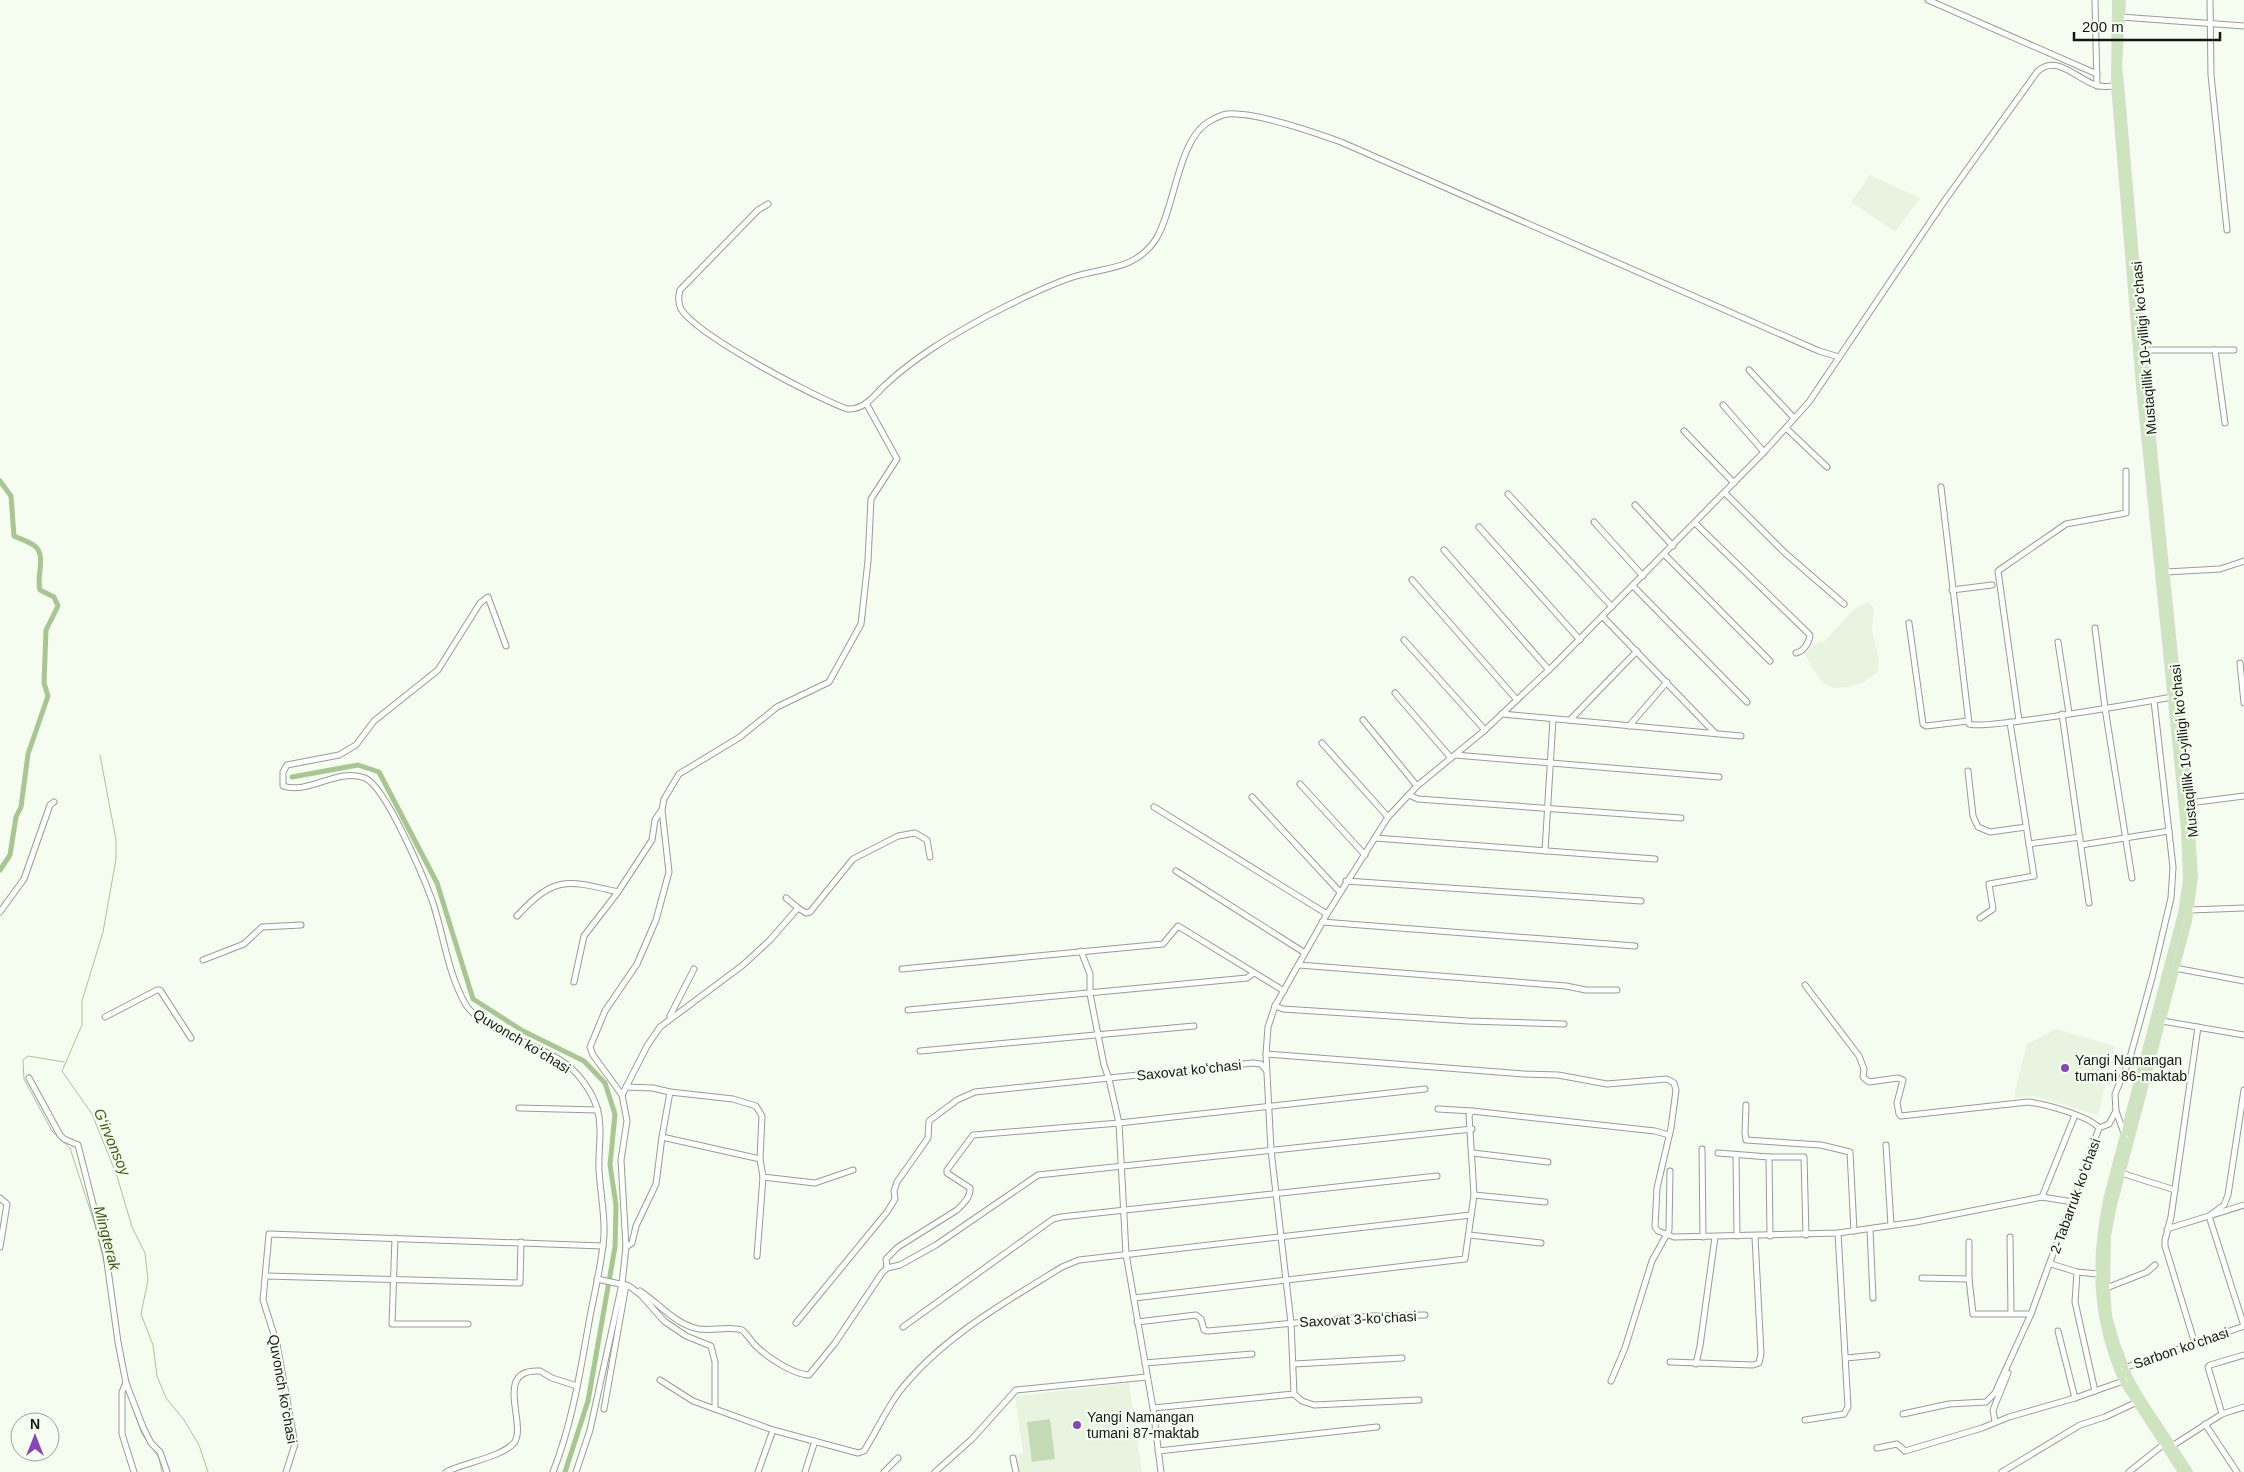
<svg xmlns="http://www.w3.org/2000/svg" width="2244" height="1472" font-family="Arial,sans-serif">
<style>
.built{fill:#e8f4e0}
.green{fill:#c4dbb5}
.lines{fill:none;stroke-linecap:round;stroke-linejoin:round}
.stream{stroke:#a7c691;stroke-width:1}
.canal{stroke:#a7c691;stroke-width:5}
.minor-casing{stroke:#969d91;stroke-width:7}
.major-casing{stroke:#dadad9;stroke-width:8}
.minor{stroke:#fff;stroke-width:5}
.major{stroke:#cde5bc;stroke-width:6}
.poi-dot{fill:#8846ba;stroke:#f5fdf0;stroke-width:2}
.labels{text-anchor:middle;stroke-width:4.5;stroke-linejoin:round;paint-order:stroke}
.street-label{font-size:14px;fill:#151713;stroke:#f5fdf0}
.poi-label{font-size:14px;fill:#151713;stroke:#f5fdf0;text-anchor:start}
.water-label{font-size:15px;font-style:italic;fill:#395e13;stroke:#f5fdf0}
</style>
<rect width="100%" height="100%" fill="#f5fdf0"/>
<g class="built">
<polygon points="1870,175 1920,198 1895,232 1851,202"/>
<polygon points="1868,602 1874,608 1872,630 1879,659 1878,672 1864,682 1848,687 1833,688 1823,683 1811,666 1805,653 1820,641 1823,643 1854,609"/>
<polygon points="2056,1029 2115,1046 2098,1115 2034,1096 2015,1098 2015,1090 2027,1044"/>
<polygon points="1129,1383 1142,1472 1018,1472 1014,1455 1023,1453 1015,1396"/>
</g>
<polygon class="green" points="1050,1419 1055,1459 1032,1462 1027,1422"/>
<g class="lines">
<g class="stream">
<polyline points="100,755 116,840 116,859 103,932 82,1001 82,1025 62,1071 92,1114 117,1176 132,1227 145,1253 148,1280 141,1314 153,1345 157,1376 166,1398 184,1420 199,1445 208,1472"/>
<polyline points="64,1062 28,1056 23,1060 24,1079 52,1131 70,1148 95,1225 106,1270"/>
<polyline points="131,1404 142,1434 147,1441"/>
<polyline points="151,1446 159,1458 162,1472"/>
</g>
<g class="canal">
<path d="M0,481L11,496L14,536C20,539 31,542 36,547C46,558 36,577 40,590L54,597L58,606L46,630L44,683L48,696L28,754L21,807L16,817L10,855L0,870"/>
<polyline points="292,777 358,765 379,772 437,883 473,999 523,1031 584,1061 605,1083 615,1114 610,1165 616,1205 615,1247 588,1401 565,1472"/>
</g>
<defs>
<g id="minor">
<polyline points="1928,0 2097,74"/>
<polyline points="2095,0 2097,86"/>
<polyline points="2210,0 2211,75 2227,230"/>
<polyline points="2121,17 2244,26"/>
<path d="M768,204L758,210L680,290C678,297 678,303 681,309C698,336 814,397 847,409C864,410 873,397 884,386C915,357 949,337 987,316C1012,303 1046,286 1073,277C1104,267 1135,271 1156,239C1175,208 1178,138 1210,121C1215,118 1222,115 1227,114C1253,111 1316,133 1341,142L1819,351L1839,357"/>
<polyline points="2140,350 2234,350"/>
<polyline points="2215,350 2225,423"/>
<polyline points="1749,370 1794,418"/>
<polyline points="1723,405 1764,452"/>
<polyline points="1786,428 1827,467"/>
<polyline points="1684,431 1734,483"/>
<path d="M1941,487L1969,724C1984,730 2145,702 2172,697"/>
<polyline points="1725,493 1785,553 1844,604"/>
<polyline points="1508,494 1612,607"/>
<polyline points="1635,505 1673,546"/>
<polyline points="1594,522 1643,576"/>
<path d="M1695,523L1810,635C1809,643 1804,651 1796,653"/>
<polyline points="1479,527 1580,640"/>
<polyline points="1444,550 1549,670"/>
<polyline points="1665,555 1770,661"/>
<polyline points="2166,572 2220,569 2244,561"/>
<polyline points="1412,580 1517,700"/>
<polyline points="1633,586 1747,702"/>
<polyline points="1952,590 1992,585"/>
<polyline points="1603,617 1715,733"/>
<polyline points="1909,623 1923,724 1926,726 1968,721"/>
<polyline points="2095,628 2105,708 2132,878"/>
<polyline points="1404,640 1485,730"/>
<polyline points="2058,642 2069,713"/>
<path d="M506,646L488,597L480,603L438,670L374,721L356,745L339,755L287,765L283,772V786C309,795 338,767 365,778C386,787 423,876 432,900C444,935 447,972 466,1005C483,1032 547,1046 571,1068C582,1078 593,1094 597,1108C603,1128 598,1149 599,1169C600,1192 605,1213 604,1235C602,1264 594,1294 589,1322C580,1373 572,1424 553,1472"/>
<polyline points="2240,663 2244,703"/>
<polyline points="1395,693 1451,758"/>
<polyline points="1502,714 1741,736"/>
<polyline points="2062,714 2089,903"/>
<polyline points="1363,720 1417,786"/>
<polyline points="1570,720 1637,651"/>
<polyline points="2019,721 1998,571 2066,524 2126,513 2126,471"/>
<polyline points="1629,726 1667,682"/>
<polyline points="1322,743 1388,817"/>
<polyline points="1455,755 1719,777"/>
<polyline points="1968,771 1973,816 1978,827 1990,832 2026,827"/>
<polyline points="1300,784 1365,855"/>
<polyline points="1409,795 1418,799 1681,818"/>
<polyline points="1252,797 1339,891"/>
<polyline points="2189,803 2244,796"/>
<polyline points="1154,807 1327,914"/>
<polyline points="1375,838 1655,859"/>
<polyline points="2029,844 2080,837"/>
<polyline points="2081,845 2169,831"/>
<polyline points="1545,851 1553,719"/>
<polyline points="1176,871 1305,953"/>
<polyline points="1346,881 1641,901"/>
<polyline points="786,898 798,908"/>
<polyline points="2190,910 2244,908"/>
<polyline points="0,912 24,879 50,805 54,802"/>
<path d="M517,916C555,875 567,880 618,892"/>
<polyline points="1980,918 1993,909 1989,884 2034,876 2010,722"/>
<polyline points="1322,922 1635,946"/>
<polyline points="1081,951 1090,974 1090,994 1104,1065 1109,1079 1119,1123 1126,1254 1153,1408 1161,1472"/>
<polyline points="203,960 244,944 262,927 301,925"/>
<polyline points="1299,965 1566,986 1586,990 1617,990"/>
<polyline points="2175,968 2244,981"/>
<polyline points="902,969 1163,944 1178,926 1284,991"/>
<polyline points="574,982 584,936 618,892 652,840 655,820 661,811"/>
<path d="M1805,985L1859,1056L1864,1069L1863,1077L1869,1082L1898,1078L1903,1080L1897,1103L1899,1114L1901,1116L2028,1102C2045,1104 2089,1116 2099,1128"/>
<polyline points="1275,1006 1283,1009 1468,1021 1564,1024"/>
<polyline points="908,1010 1247,978 1254,973"/>
<polyline points="670,1016 694,969"/>
<polyline points="105,1017 157,990 160,990 191,1038"/>
<polyline points="2162,1021 2244,1035"/>
<polyline points="920,1051 1194,1026"/>
<polyline points="1266,1054 1524,1074 1558,1075 1607,1084 1667,1079 1674,1083 1676,1090 1671,1128 1657,1188 1655,1227 1658,1231 1674,1237 1838,1233 1916,1222 2042,1197 2073,1202"/>
<polyline points="29,1078 60,1135 64,1139 78,1145 106,1255 118,1342 126,1383 143,1427 151,1443 160,1452 167,1472"/>
<polyline points="626,1087 653,1088 670,1092 662,1137 760,1159 763,1177 815,1183 853,1170"/>
<polyline points="2244,1090 2228,1195 2224,1205 2209,1216 2244,1326"/>
<polyline points="670,1092 733,1099 756,1106 762,1116 760,1159"/>
<polyline points="622,1095 593,1055 590,1047 605,1011 637,964 656,920 669,872 662,810 664,799 679,774 740,737 777,707 829,682 861,624 868,561 871,499 897,459 866,403"/>
<polyline points="1746,1105 1745,1133 1746,1140 1821,1145 1850,1152 1854,1231"/>
<polyline points="519,1108 598,1110"/>
<polyline points="1438,1109 1472,1111"/>
<polyline points="2116,1111 2125,1136"/>
<polyline points="2099,1128 2109,1124 2116,1111 2115,1094 2129,1061 2153,974 2171,898 2173,867 2154,701"/>
<polyline points="1886,1145 1891,1225"/>
<polyline points="1702,1149 1703,1237"/>
<polyline points="1473,1153 1548,1162"/>
<polyline points="1718,1153 1769,1157 1770,1236"/>
<polyline points="1736,1155 1737,1236"/>
<polyline points="1769,1157 1804,1157 1806,1235"/>
<polyline points="2121,1173 2175,1190"/>
<polyline points="1474,1195 1545,1202"/>
<polyline points="2042,1197 2075,1115"/>
<polyline points="0,1198 7,1204 0,1247"/>
<polyline points="1870,1229 1873,1298"/>
<polyline points="2167,1229 2244,1205"/>
<polyline points="1469,1235 1541,1243"/>
<polyline points="2010,1237 2011,1313"/>
<polyline points="395,1238 392,1324 468,1324"/>
<polyline points="1969,1242 1969,1279 1973,1314 2031,1314"/>
<polyline points="626,1247 632,1243 636,1226 656,1184 662,1137"/>
<polyline points="757,1256 763,1177"/>
<polyline points="2051,1264 2077,1272 2098,1274"/>
<path d="M887,1268L886,1259L898,1247L957,1210C963,1204 971,1197 970,1188L947,1173V1170L973,1135L1119,1123L1425,1089"/>
<polyline points="2077,1272 2075,1302 2095,1391"/>
<polyline points="266,1276 520,1283 521,1242"/>
<polyline points="1922,1278 1969,1279"/>
<path d="M597,1279L629,1286L641,1295L664,1321L686,1336L711,1346L715,1362V1409L773,1430L858,1453L864,1451C876,1432 886,1410 899,1392C942,1337 1004,1303 1062,1267L1079,1260L1471,1215"/>
<polyline points="2104,1289 2147,1272 2155,1265"/>
<path d="M640,1291C660,1304 674,1324 699,1329C713,1331 729,1326 742,1330C748,1335 752,1343 758,1348C770,1359 793,1374 809,1375L835,1343L882,1273L887,1268L900,1265L936,1245L1038,1175L1472,1129"/>
<polyline points="1134,1298 1465,1259 1474,1195 1469,1115 1472,1111 1655,1131 1669,1135"/>
<polyline points="1137,1322 1196,1315 1201,1319 1204,1330 1208,1331 1372,1316 1425,1315"/>
<polyline points="796,1323 887,1212 895,1199 894,1191 897,1182 928,1138 929,1121 957,1100 975,1092 1253,1063 1261,1064 1266,1070"/>
<polyline points="903,1327 1053,1219 1061,1217 1437,1176"/>
<polyline points="2058,1331 2075,1398"/>
<polyline points="2195,1344 2165,1246 2165,1240 2171,1217 2198,1027"/>
<polyline points="1846,1358 1877,1355"/>
<polyline points="1670,1362 1753,1365 1759,1363 1761,1354 1755,1237"/>
<polyline points="1145,1363 1252,1354"/>
<polyline points="1294,1364 1402,1358"/>
<polyline points="1696,1364 1700,1346 1715,1237"/>
<polyline points="2124,1368 2244,1326"/>
<polyline points="660,1380 693,1401 715,1409"/>
<polyline points="1611,1381 1625,1348 1652,1261 1669,1230 1670,1171"/>
<polyline points="126,1383 122,1392 122,1434 134,1472"/>
<path d="M1419,1400L1314,1405L1302,1401L1294,1394L1291,1323L1271,1150L1266,1054L1268,1027L1275,1006L1327,914L1388,817L1417,786L1485,730L1555,664L1764,452L1809,402L1943,203L2037,72C2057,52 2079,82 2099,86C2104,87 2110,86 2115,86"/>
<polyline points="1153,1408 1294,1394"/>
<polyline points="604,1409 626,1285"/>
<polyline points="1903,1414 1949,1404 1986,1402 1995,1393 2031,1314 2099,1128"/>
<polyline points="2222,1414 2208,1367 2210,1365 2244,1355"/>
<polyline points="1805,1420 1844,1414 1848,1407 1838,1233"/>
<polyline points="1995,1422 1993,1410 2008,1373"/>
<polyline points="2205,1424 2237,1472"/>
<polyline points="2172,1446 2222,1414 2244,1407"/>
<polyline points="1877,1448 1897,1444 1905,1451 1982,1428 2009,1417 2075,1398 2126,1380"/>
<polyline points="1158,1451 1377,1427"/>
<polyline points="1013,1458 1016,1472"/>
<polyline points="286,1472 295,1444 277,1344 263,1300 269,1234 603,1246"/>
<path d="M446,1472C463,1463 502,1457 514,1443C528,1425 492,1368 540,1371L552,1378L577,1386"/>
<polyline points="576,1472 590,1430 622,1284 626,1247 621,1160 627,1121 622,1095 647,1046 660,1027 743,965 770,940 798,908 806,913 810,912 853,859 898,836 915,833 927,840 930,857"/>
<polyline points="758,1472 773,1430"/>
<polyline points="805,1472 815,1441"/>
<polyline points="884,1472 898,1458"/>
<polyline points="935,1472 972,1439 1016,1390 1147,1377"/>
<polyline points="2002,1472 2080,1425 2105,1417 2137,1402"/>
<polyline points="2129,1472 2164,1444"/>
</g>
<g id="major">
<path d="M2116,0L2115,86L2140,386L2185,829L2187,880L2182,913L2107,1200C2094,1265 2096,1319 2123,1381L2182,1472"/>
<polyline points="2122,0 2118,64 2120,84 2143,350 2189,803 2194,877 2188,921 2113,1205 2107,1236 2106,1288 2108,1316 2116,1344 2129,1378 2141,1399 2189,1472"/>
</g>
</defs>
<use href="#minor" class="minor-casing"/>
<use href="#major" class="major-casing"/>
<use href="#minor" class="minor"/>
<use href="#major" class="major"/>
</g>
<g class="poi-dot">
<circle cx="2065" cy="1068" r="5"/>
<circle cx="1077" cy="1425" r="5"/>
</g>
<g class="labels">
<g class="street-label">
<text transform="translate(2144 348) rotate(-95)" y="5">Mustaqillik 10-yilligi ko'chasi</text>
<text transform="translate(2184 751) rotate(-96)" y="5">Mustaqillik 10-yilligi ko'chasi</text>
<text transform="translate(522 1041) rotate(31)" y="5">Quvonch koʻchasi</text>
<text transform="translate(1189 1070) rotate(-6)" y="5">Saxovat koʻchasi</text>
<text transform="translate(2075 1196) rotate(-70)" y="5">2-Tabarruk koʻchasi</text>
<text transform="translate(1358 1319) rotate(-3)" y="5">Saxovat 3-koʻchasi</text>
<text transform="translate(2181 1348) rotate(-19)" y="5">Sarbon koʻchasi</text>
<text transform="translate(283 1389) rotate(80)" y="5">Quvonch koʻchasi</text>
</g>
<g class="poi-label">
<text x="2075" y="1065">Yangi Namangan<tspan x="2075" dy="16">tumani 86-maktab</tspan></text>
<text x="1087" y="1422">Yangi Namangan<tspan x="1087" dy="16">tumani 87-maktab</tspan></text>
</g>
<g class="water-label">
<text transform="translate(112 1142) rotate(67)" y="5">G‘irvonsoy</text>
<text transform="translate(107 1238) rotate(75)" y="5">Mingterak</text>
</g>
</g>
<g transform="translate(35 1437)"><circle r="24" fill="#f5fdf0" stroke="#9ba198"/>
<path d="M0-4L9 19L0 12L-9 19Z" fill="#8846ba"/>
<text y="-8" font-size="14" font-weight="bold" text-anchor="middle" fill="#151713">N</text>
</g>
<path d="M2074 32v8h146v-8" fill="none" stroke="#151713" stroke-width="2.5"/>
<text x="2082" y="32" font-size="15" fill="#151713" stroke="#f5fdf0" stroke-width="4" paint-order="stroke">200 m</text>
</svg>
